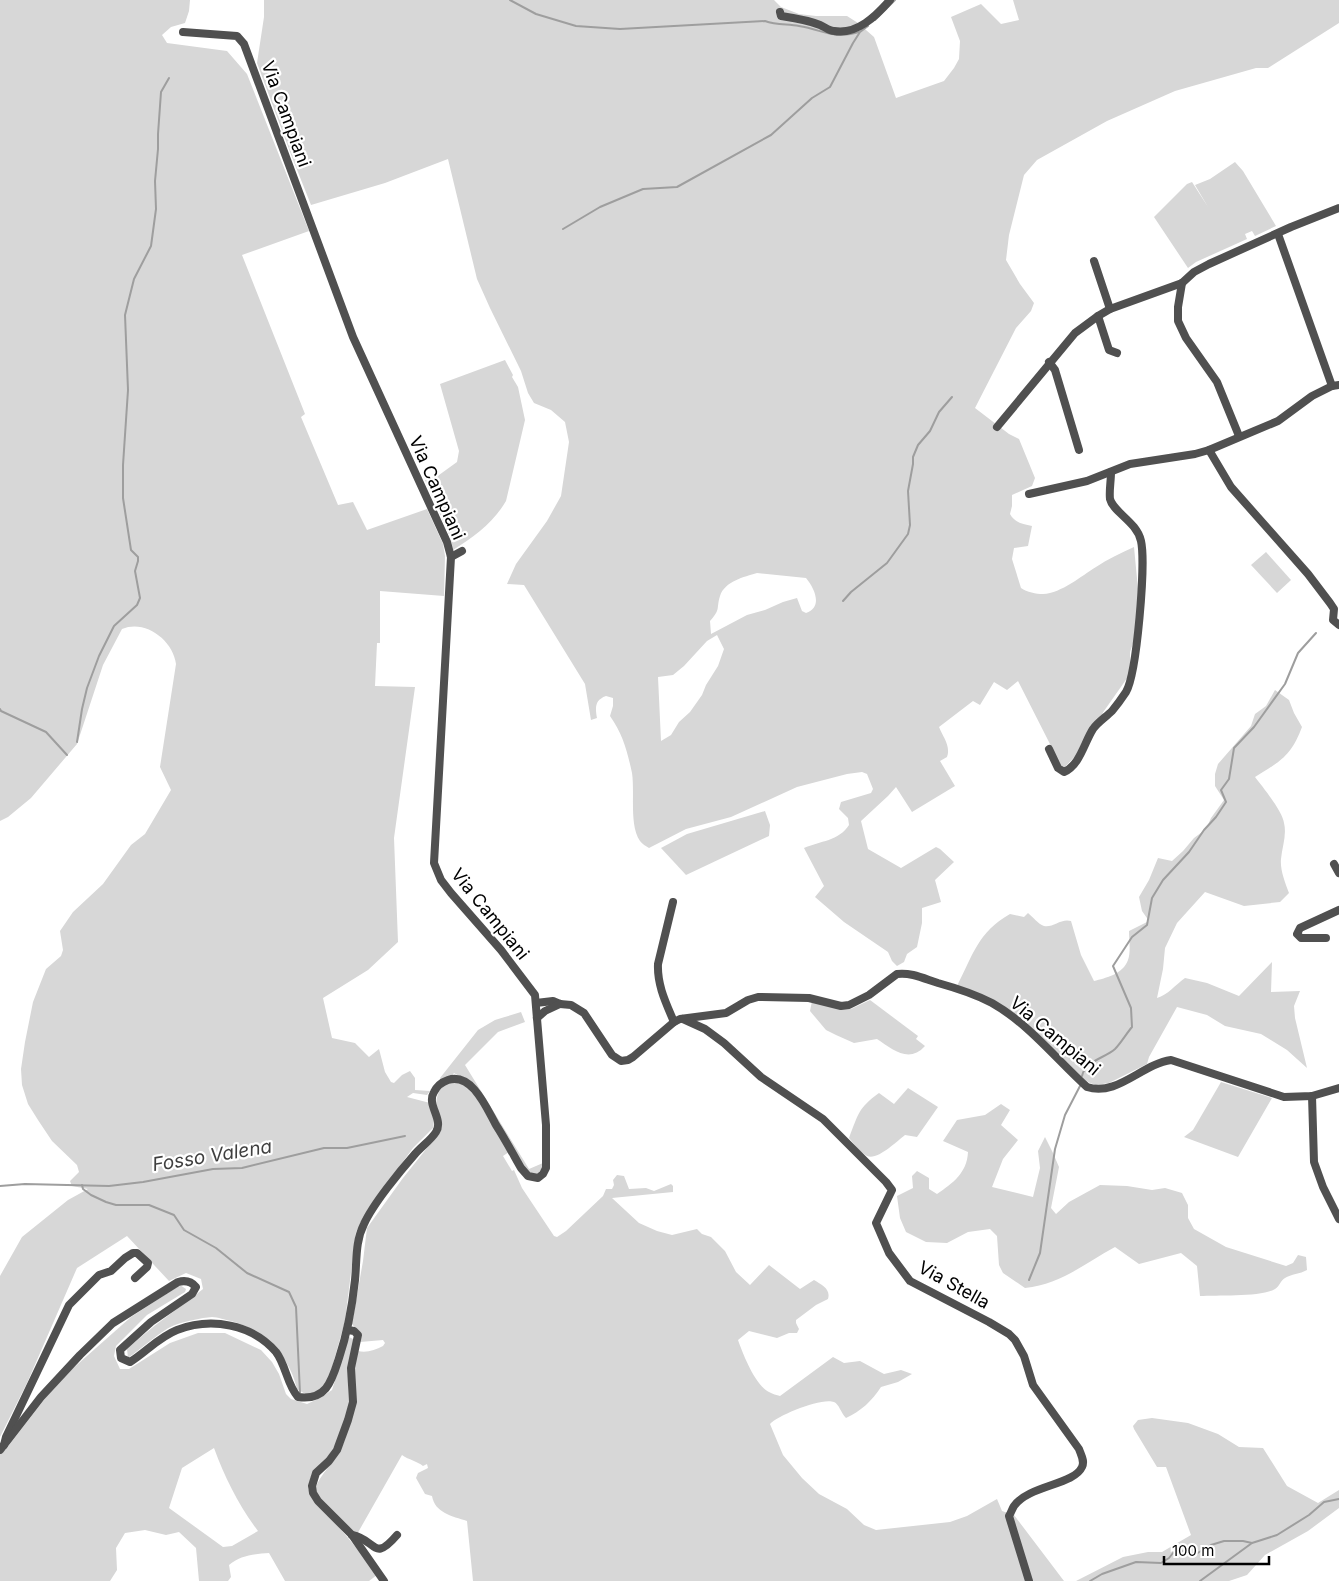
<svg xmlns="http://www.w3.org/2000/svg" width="1339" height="1581" font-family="Inter,sans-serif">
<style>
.green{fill:#d7d7d7;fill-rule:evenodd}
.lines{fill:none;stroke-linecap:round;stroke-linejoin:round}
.stream{stroke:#9e9e9e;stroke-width:2}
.minor{stroke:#505050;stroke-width:8}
.labels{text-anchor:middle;stroke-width:4.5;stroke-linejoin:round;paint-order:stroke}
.street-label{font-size:18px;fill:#000;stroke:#fff}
.water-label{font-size:19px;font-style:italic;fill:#3f3f3f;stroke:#fff}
</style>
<rect width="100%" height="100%" fill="#fff"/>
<g class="green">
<path d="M0,0H190L189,11L185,23L171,27L162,35L167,43L227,51L247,74L309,231L242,255L305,414L301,417L338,505L353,502L367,530L427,509L443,544L445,556L444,596L380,591V643H377L375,686L415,687L394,838L398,942L368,970L323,998L332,1038L355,1043L369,1057L379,1049L385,1072L391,1082L394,1083L402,1075L410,1071L415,1078V1090L430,1091L427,1095L413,1093L407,1097L430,1103L435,1116L433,1128L413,1148L368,1209L356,1232L345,1321L329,1378L321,1390L307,1395L297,1389C289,1355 264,1330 231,1321C225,1320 218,1317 212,1317C201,1318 186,1321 175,1325C163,1329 140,1350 128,1358L127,1349C151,1327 178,1309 203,1289L201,1279L186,1273L169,1281L127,1236L77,1268L27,1383L0,1437V1276L22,1237L68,1200L88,1189L72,1186L70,1181L79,1172L77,1165L52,1141L38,1120L28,1104L22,1085L21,1069L25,1042L33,1002L46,969L61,956L63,950L60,931L73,912L103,884L131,845L145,834L171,790L160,767L176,664C173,640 145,619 122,629L103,665L77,744L31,798L8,817L0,821Z"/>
<path d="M264,0H774L781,7L799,14L816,16H847L858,23L874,37L896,98L944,81L954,68L959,59L960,41L951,17L981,4L1001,24L1019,20L1013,0H1339V23L1268,68H1256L1175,91L1107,121L1037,160L1024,175L1009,235L1006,260L1020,284L1034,303L1031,311L1016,328L975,408L1009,434L1019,439L1035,478L1032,486L1012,495V506L1010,514C1015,523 1023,524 1032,526L1028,546L1014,548L1012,559L1021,588C1027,592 1036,594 1043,594C1062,593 1081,576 1096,567C1108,559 1121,553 1134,547L1138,589L1137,632L1130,652V674L1104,711L1080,751L1064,768L1059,765L1051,746L1018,681L1007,690L994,682L980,705L973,701L939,727C943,737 951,746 947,757L940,761L955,786L912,812L896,787L888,796L861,821L868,849L901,868L936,847L940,849L954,862L935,880L941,902L922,908V923L917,947L907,954L904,962L897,966L892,961L888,952L844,922L815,897L824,886L804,848C820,841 839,841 849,825L848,818L839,809L841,802L871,793L873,789L867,774L862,772L847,774L797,787L731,817L686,829L649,848C646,846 642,844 640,841C629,825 635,793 632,773C627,750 623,735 610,716L613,706V698L606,696C595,700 595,707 597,718L591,720L585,684L524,585L507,584L516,564L547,521L561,496L569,442L565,422L551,410L534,403L528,393L521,371L490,308L477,279L448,159L385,183L311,205L290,152L257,63L264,17ZM757,573L806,578C815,589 823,607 806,613L802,611L797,598L783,602L765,610L747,615L711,634L710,621C721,609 716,609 720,596C725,581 744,577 757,573ZM717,635L724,649L718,666L706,685L702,695L690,712L679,722L671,735L661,741L658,677L673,675L684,666L707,641Z"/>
<polygon points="1235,162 1243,171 1276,226 1255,236 1252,231 1245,234 1247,239 1196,262 1188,268 1154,217 1187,184 1192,182 1208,207 1195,185 1210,179"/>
<path d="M505,360L513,375L512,377L518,387L525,420L506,501C494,522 474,537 453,550L451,539L425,480L439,475L457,462L459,451L440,384Z"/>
<polygon points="1266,552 1291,580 1277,593 1251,565"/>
<path d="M1275,690L1289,700L1294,713L1302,727C1291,756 1281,761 1255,777C1262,786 1283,812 1284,823C1287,835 1282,847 1281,859C1280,870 1285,882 1289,893L1280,902L1244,906L1205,892L1177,923L1165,948L1163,969L1157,998C1168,995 1175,985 1185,978L1207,983L1239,996L1272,962L1271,992L1300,991L1294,1006L1295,1018L1307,1068L1287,1050L1261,1034L1225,1026L1207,1015L1177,1007L1149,1057L1147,1064L1109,1083L1096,1085L1090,1083L1082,1078L1037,1034L957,986C973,955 978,932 1010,914L1024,917L1028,913C1033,917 1038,924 1044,926C1053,928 1061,918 1071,921L1081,955L1094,981C1106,978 1123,974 1128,960C1131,952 1129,939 1129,931L1149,921L1142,911L1139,897L1149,880L1158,858L1172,861L1183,851L1194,838L1206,829L1211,818L1224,800L1215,786V774L1218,764L1251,726L1255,714L1266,706Z"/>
<polygon points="765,811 770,825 769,836 686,875 661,848 687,834"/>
<path d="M870,1000L918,1036L916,1039L925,1046C909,1064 892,1049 877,1039L854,1043L836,1035L826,1030L810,1011L812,1001L843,1009H851Z"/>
<polygon points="521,1012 525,1022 498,1032 465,1065 529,1169 543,1163 543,1167 537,1175 527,1172 467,1081 454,1073 451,1077 441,1080 440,1078 478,1030 495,1020"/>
<path d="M449,1082L461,1083L475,1096L509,1152L503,1156L512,1171L514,1170L522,1188L554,1236L557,1237L566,1231L603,1196L606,1189H612L614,1185L613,1180L617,1175L624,1176L629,1189L646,1188L654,1191L671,1184L673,1186V1192L612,1198L639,1223L657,1231L672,1235L697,1229L702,1234L711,1237L725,1251L736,1272L750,1285L769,1265L800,1289L814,1280C822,1285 831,1289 828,1299L816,1305L796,1320V1323L799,1329L797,1333H789L777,1338L749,1331L738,1340C743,1354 755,1385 769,1392C772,1394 777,1395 780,1396L833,1357L844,1363L860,1361L884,1374L901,1370L912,1374L898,1382L881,1387C872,1401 861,1411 846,1418C841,1413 839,1404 834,1402C822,1397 778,1415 770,1424L783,1455L802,1478L819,1494L847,1509L864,1525L876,1530L950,1522L967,1516L997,1499L1002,1511L1014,1515L1064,1581H473L467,1521C452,1516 435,1513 432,1496L425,1494L416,1478L418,1473L428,1468L427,1464L423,1466C417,1461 409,1460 402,1455L356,1536L319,1499L315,1489C322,1470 341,1457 346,1436C352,1408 351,1379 358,1351C367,1353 375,1350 383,1346L385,1343L383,1340L360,1342L361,1335L352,1324L363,1261L367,1228L403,1178L439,1133C437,1115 430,1092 449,1082Z"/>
<polygon points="1221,1082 1272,1098 1238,1157 1184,1137 1193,1130"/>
<path d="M908,1088L938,1107L917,1137L905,1135C897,1141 877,1161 867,1156C860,1152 854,1144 849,1138C858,1115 858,1108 879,1093L894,1104Z"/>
<path d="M1001,1104L1010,1110L1001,1125L1018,1140L1003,1159L992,1187L1033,1197L1040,1168L1038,1151L1045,1137L1053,1153L1059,1167L1051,1208L1056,1214L1069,1202L1100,1185L1127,1186L1152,1190L1165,1188L1182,1193L1188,1205V1218L1194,1229L1226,1247L1286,1266L1293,1263L1298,1255L1306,1257L1307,1270C1300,1274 1291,1274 1285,1278C1281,1280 1279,1287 1275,1289C1262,1297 1217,1295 1200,1296L1197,1266L1181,1253L1139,1264L1115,1247C1084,1264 1061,1284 1025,1288L1003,1273L999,1265L997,1236L990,1229L968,1232L947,1243L926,1242L906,1232L900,1218L897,1196L913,1188L912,1176L917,1171L929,1178V1189L937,1194C953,1183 967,1173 968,1152L943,1141L957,1120L985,1115Z"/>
<path d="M180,1285L186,1289L185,1292L147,1315L116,1346L114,1356L120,1369H129L170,1343L198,1333H225L261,1350L272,1362L279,1374L286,1394L291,1399L307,1404L320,1398L332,1390L349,1337L355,1340L348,1376L349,1404L343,1426L337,1442L327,1458L312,1472L308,1489C317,1505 326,1512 337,1525C351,1541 365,1558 377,1575L369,1581H285L269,1553C255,1554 240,1555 229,1565L231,1577L228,1581H199L196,1548L179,1532L166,1535L145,1530L125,1533L116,1548L117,1570L110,1581H0V1455L6,1449L47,1396L70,1371L131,1317ZM214,1448C225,1478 239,1506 258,1531L232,1546L223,1547L169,1508L182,1468Z"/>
<polygon points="1152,1418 1188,1423 1218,1434 1239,1447 1263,1448 1287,1486 1318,1503 1339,1490 1339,1508 1308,1531 1265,1555 1247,1575 1229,1581 1076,1581 1123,1557 1148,1552 1162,1552 1191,1535 1166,1467 1157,1467 1134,1429 1133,1426 1138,1420"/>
</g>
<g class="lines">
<g class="stream">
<path d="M510,0L536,14L576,26L620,29L765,21C776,25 787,24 799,26C824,30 833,40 859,32"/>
<polyline points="875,20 895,0"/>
<polyline points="563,229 600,207 643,189 677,187 771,135 812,98 830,87 853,43 860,32 868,26"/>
<polyline points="843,601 851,592 887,563 908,534 910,525 908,491 913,464 913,457 918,445 930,431 939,412 952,397"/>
<polyline points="0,709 1,711 46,732 67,755"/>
<polyline points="77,742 82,709 87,688 99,656 114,626 137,605 140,598 135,571 138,561 138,557 131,550 123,498 123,465 128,390 125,315 134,279 151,246 156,209 155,181 158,149 158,134 161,92 169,78"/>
<path d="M1082,1076C1085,1061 1105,1058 1115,1049C1121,1043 1126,1034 1132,1027L1131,1008L1113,966L1132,937L1147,925L1152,898L1163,880L1189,852L1204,830L1216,817L1226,802L1221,790L1229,779L1234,748L1254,727L1285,684L1298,653L1316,633"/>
<polyline points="82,1185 83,1189 91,1195 106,1202 116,1205 149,1205 174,1215 184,1230 216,1248 247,1273 289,1292 296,1307 300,1393"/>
<polyline points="0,1186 25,1184 109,1186 143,1182 213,1169 242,1168 324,1148 347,1148 405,1136"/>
<polyline points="1029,1280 1040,1253 1055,1149 1065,1115 1080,1086"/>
<polyline points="1090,1581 1102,1574 1136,1562 1161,1563 1169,1558 1173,1553 1182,1551 1196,1554 1211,1545 1224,1541 1243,1541 1252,1543 1277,1535 1309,1515 1324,1502 1339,1499"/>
<polyline points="1200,1581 1252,1543"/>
</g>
<g class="minor">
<path d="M780,12L781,16C794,18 808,20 820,25C825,27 829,31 834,31C857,35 876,16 890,0"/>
<polyline points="1278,234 1332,386"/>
<polyline points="1094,261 1110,309"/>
<polyline points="1182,283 1178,307 1178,321 1186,338 1217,382 1239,436"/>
<polyline points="1098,316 1109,350 1117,353"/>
<polyline points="1049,362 1055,370 1079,450"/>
<polyline points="997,427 1075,333 1098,316 1110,309 1182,283 1194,272 1209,264 1291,227 1339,208"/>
<polyline points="1209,450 1231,487 1308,574 1330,603 1334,609 1333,620 1339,625"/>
<polyline points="1029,494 1087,481 1130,464 1195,454 1209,450 1278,421 1312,396 1332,386 1339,385"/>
<polyline points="451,557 462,551"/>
<path d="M1049,749L1058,768L1064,772C1080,765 1084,743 1093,729C1098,722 1106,717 1112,711C1117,705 1122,698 1126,692C1137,673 1146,563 1141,541C1137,522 1113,512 1110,499C1109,491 1111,481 1111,472"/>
<polyline points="1334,864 1339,873"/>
<path d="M673,902L658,964C657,985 666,1003 674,1022"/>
<polyline points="1326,938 1301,938 1297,934 1300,928 1339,910"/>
<path d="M536,1003L553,1001L560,1004L571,1005L584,1013L612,1055L621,1061L628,1060L633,1057L674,1022L680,1019L726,1013L748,1000L758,997L809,998L841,1006L849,1005L869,995L897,974C911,972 925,979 938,983C956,988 975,994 992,1003C1029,1024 1056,1059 1087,1087C1117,1097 1142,1064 1171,1060L1284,1097L1312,1096L1339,1088"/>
<polyline points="537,1018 545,1011 560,1004"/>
<path d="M683,1019L705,1029L724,1043L761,1077L823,1119L886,1182L892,1190L876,1223L889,1253L910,1281L989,1322L1009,1334L1015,1340L1024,1356L1033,1385L1079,1449C1081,1455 1085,1461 1082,1467C1074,1485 1029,1485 1014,1506C1012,1509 1011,1513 1009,1516L1029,1581"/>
<polyline points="1312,1096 1314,1162 1323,1187 1339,1219"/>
<polyline points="348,1330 354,1331 358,1335 351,1368 353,1402 348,1420 337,1450 329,1461 316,1473 312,1486 313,1493 318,1501 352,1535 384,1581"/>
<polyline points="4,1445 6,1437 69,1305 99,1275 111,1271 125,1258 133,1253 137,1253 148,1263 147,1267 135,1278"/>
<path d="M0,1450L41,1397L80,1355L113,1323L178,1282C185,1280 191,1281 196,1287L192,1294L151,1322L120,1350L121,1358L130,1362C146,1352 159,1337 177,1330C211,1317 252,1324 276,1352C286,1365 287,1385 298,1397C327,1401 332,1380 339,1358C348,1331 352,1308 355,1280C357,1260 355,1242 364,1224C373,1204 400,1171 415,1154C422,1146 431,1140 436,1132C444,1119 426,1105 434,1092C437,1086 442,1082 448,1080C472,1072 487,1109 496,1125C505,1139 513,1154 521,1168L528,1176L538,1178L543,1174L546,1168V1125L535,995L501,950L451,893L441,880L434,863L451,557L447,542L353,337L244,44L237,36L183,32"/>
<path d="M352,1535C377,1540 373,1563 397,1535"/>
</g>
</g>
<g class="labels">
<g class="street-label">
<text transform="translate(286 114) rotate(70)" y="6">Via Campiani</text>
<text transform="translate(437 488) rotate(66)" y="6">Via Campiani</text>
<text transform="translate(490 914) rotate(51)" y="6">Via Campiani</text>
<text transform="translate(1055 1036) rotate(40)" y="6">Via Campiani</text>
<text transform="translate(954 1285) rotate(29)" y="6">Via Stella</text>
</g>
<g class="water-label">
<text transform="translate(212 1155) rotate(-9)" y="7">Fosso Valena</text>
</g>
</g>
<path d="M1164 1556v8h105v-8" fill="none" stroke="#000000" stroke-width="2.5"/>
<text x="1172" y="1556" font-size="15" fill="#000000" stroke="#ffffff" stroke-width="4" paint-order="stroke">100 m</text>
</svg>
